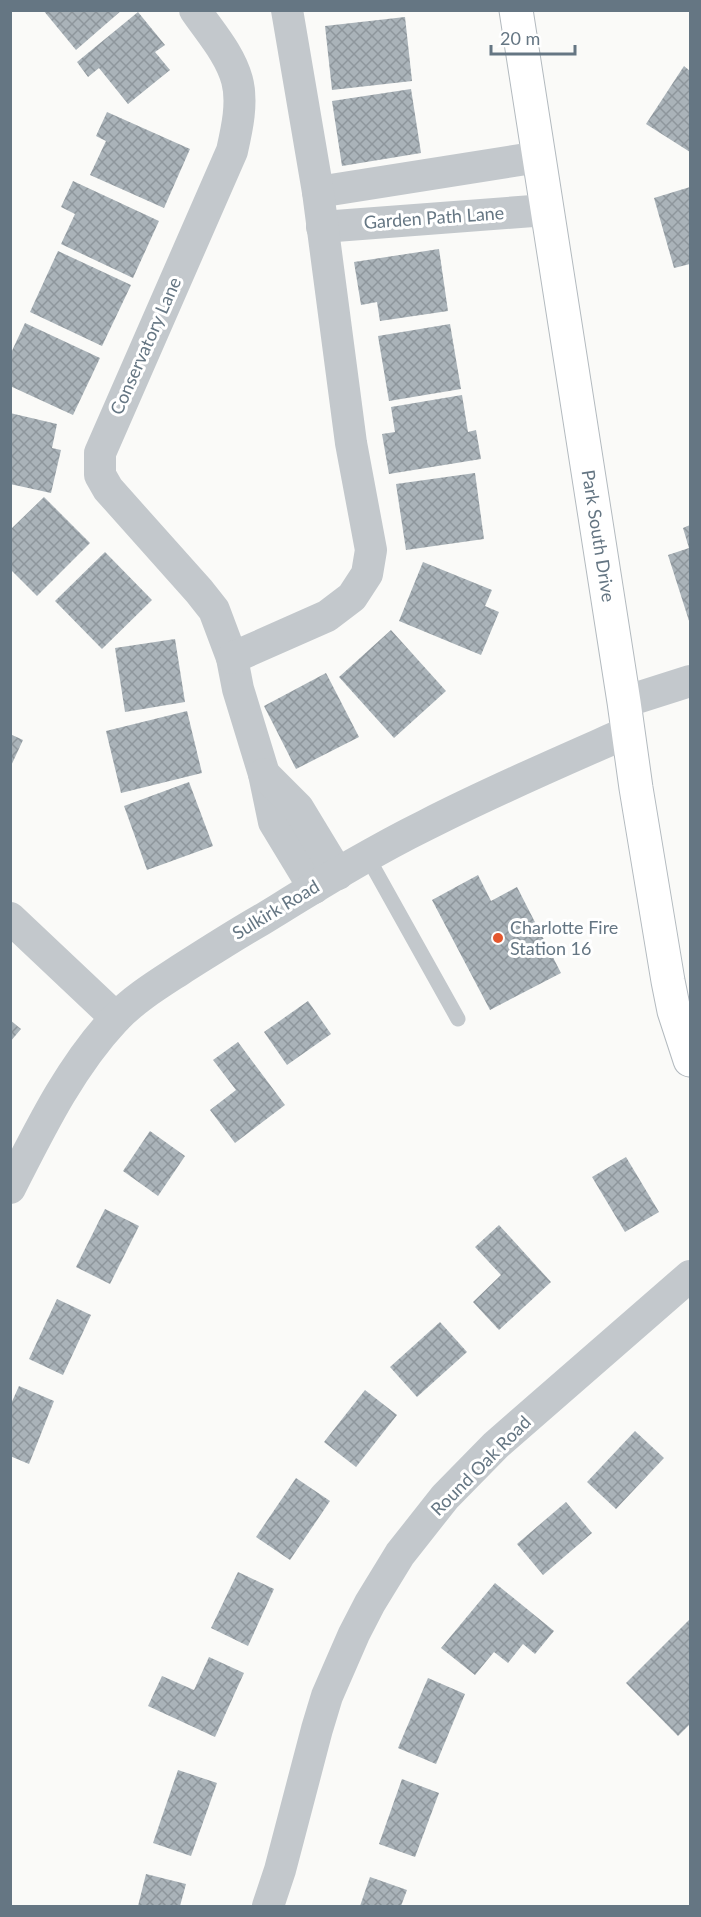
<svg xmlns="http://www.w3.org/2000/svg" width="701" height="1917" font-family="Lato,sans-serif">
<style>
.building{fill:url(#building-cross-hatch)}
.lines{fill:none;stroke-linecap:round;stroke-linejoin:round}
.secondary-casing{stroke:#b3babf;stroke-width:35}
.lane{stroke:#c3c8cc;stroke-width:15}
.street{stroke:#c3c8cc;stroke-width:32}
.secondary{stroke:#fff;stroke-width:33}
.poi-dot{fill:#e4572e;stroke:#fff;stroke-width:2}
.labels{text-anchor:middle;stroke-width:6;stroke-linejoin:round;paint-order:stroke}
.street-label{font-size:18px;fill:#657683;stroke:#fff}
.poi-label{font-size:18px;fill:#657683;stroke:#fff;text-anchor:start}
</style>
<defs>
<pattern id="building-cross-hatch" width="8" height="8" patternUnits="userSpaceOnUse" patternTransform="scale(1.5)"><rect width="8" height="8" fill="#aab3b9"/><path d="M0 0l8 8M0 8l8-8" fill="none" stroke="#8e969c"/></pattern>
</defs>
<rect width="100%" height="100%" fill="#fafaf8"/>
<g class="building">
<polygon points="43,10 122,10 76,50"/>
<polygon points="138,12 165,45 155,52 170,70 128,104 99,68 88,77 77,62"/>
<polygon points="405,17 412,81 332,90 325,26"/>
<polygon points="684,66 690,71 690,152 646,124"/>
<polygon points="411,89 421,153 342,166 332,101"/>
<polygon points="107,112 190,149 164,208 90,175 106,141 96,136"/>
<polygon points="73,181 159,221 133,278 61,244 75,214 61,207"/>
<polygon points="690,187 690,264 674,268 654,198"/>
<polygon points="439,249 448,311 380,321 377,302 361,305 354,262"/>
<polygon points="58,251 131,285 102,346 30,312"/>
<polygon points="25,323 100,358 73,415 10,386 10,355"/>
<polygon points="450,324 461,389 389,401 378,336"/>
<polygon points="462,395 468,432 476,430 481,459 389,474 382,434 395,432 391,407"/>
<polygon points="10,413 57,424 52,448 61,450 51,493 10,484"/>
<polygon points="475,473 484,539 406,550 396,484"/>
<polygon points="44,497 90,543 37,596 10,569 10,530"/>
<polygon points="690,525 690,624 668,555 689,548 683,528"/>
<polygon points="105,552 152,600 102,649 55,601"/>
<polygon points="423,562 492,590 485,606 499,612 481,655 399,621"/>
<polygon points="391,630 446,691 394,738 339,677"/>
<polygon points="175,639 185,702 125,712 115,648"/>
<polygon points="326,673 359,737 296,769 264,706"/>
<polygon points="187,711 202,773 121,793 106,731"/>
<polygon points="10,734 23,740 10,768"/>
<polygon points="189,782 213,846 147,870 124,806"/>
<polygon points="478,875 491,901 517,887 561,973 490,1010 432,900"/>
<polygon points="308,1001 331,1034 287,1065 264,1032"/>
<polygon points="10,1020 21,1029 10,1042"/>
<polygon points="238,1042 285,1105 235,1143 210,1110 236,1090 213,1060"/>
<polygon points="150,1131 185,1156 158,1196 123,1171"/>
<polygon points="626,1157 659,1212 625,1232 592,1177"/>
<polygon points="105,1209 139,1226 110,1284 76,1267"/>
<polygon points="499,1225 551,1282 499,1330 473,1302 501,1275 475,1247"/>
<polygon points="57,1299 91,1315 63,1375 29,1359"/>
<polygon points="440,1322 467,1352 417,1397 390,1367"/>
<polygon points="19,1386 54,1401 29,1464 10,1456 10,1406"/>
<polygon points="365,1390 397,1415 356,1467 324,1442"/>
<polygon points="635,1431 664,1458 616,1509 587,1482"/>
<polygon points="296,1478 330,1501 290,1560 256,1537"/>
<polygon points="566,1502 592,1533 543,1575 517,1544"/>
<polygon points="238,1572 274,1589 248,1646 211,1628"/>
<polygon points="495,1583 554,1631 535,1654 523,1644 508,1663 494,1652 475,1675 441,1648"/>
<polygon points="689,1620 690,1724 678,1736 626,1683"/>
<polygon points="209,1657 244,1673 215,1737 148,1706 162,1676 194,1690"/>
<polygon points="428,1678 465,1694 436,1764 398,1748"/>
<polygon points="178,1770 217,1783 191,1856 153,1843"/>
<polygon points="402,1779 439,1793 415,1857 379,1844"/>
<polygon points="146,1874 186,1884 180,1906 138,1906"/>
<polygon points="370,1877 407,1890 401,1906 360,1906"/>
</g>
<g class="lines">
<defs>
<polyline id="secondary" points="516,10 624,702 636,788 668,981 674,1011 690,1060"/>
</defs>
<use href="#secondary" class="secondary-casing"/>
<polyline class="lane" points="367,856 458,1019"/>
<g class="street">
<path d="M195,10C210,32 230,54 237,80C243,102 237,129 232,151L100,453V475L108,489L199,591L214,610L232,658L238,689L264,774L274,822L314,888"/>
<polyline points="318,192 539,157"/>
<polyline points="322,227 546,210"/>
<polyline points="232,658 327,616 352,597 367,574 371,550 351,443 318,192 287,10"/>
<polyline points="624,702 690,681"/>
<polyline points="264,774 298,808 338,874"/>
<polyline points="10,918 116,1018"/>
<path d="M10,1188C40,1129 70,1067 115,1019C134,999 157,985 180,970C207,953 233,936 261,920C315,887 369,853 426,825C492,791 560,762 628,732"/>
<polyline points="268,1906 280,1870 317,1729 327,1696 354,1634 370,1603 400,1554 445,1497 496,1445 690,1276"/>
</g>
<use href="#secondary" class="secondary"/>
</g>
<circle class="poi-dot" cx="498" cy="938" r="6"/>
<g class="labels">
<g class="street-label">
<text transform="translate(434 218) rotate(-4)" y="6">Garden Path Lane</text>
<text transform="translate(146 346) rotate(-66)" y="6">Conservatory Lane</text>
<text transform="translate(598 536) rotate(81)" y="6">Park South Drive</text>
<text transform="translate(276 910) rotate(-31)" y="6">Sulkirk Road</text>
<text transform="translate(481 1466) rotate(-45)" y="6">Round Oak Road</text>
</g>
<g class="poi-label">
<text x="510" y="934">Charlotte Fire<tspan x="510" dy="21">Station 16</tspan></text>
</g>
</g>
<rect width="701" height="1917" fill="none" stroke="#657683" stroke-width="24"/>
<path d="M491 45v9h84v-9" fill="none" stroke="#657683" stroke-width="3"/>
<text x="500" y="45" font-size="18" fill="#657683" stroke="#ffffff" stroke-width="4.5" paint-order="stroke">20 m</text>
</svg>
